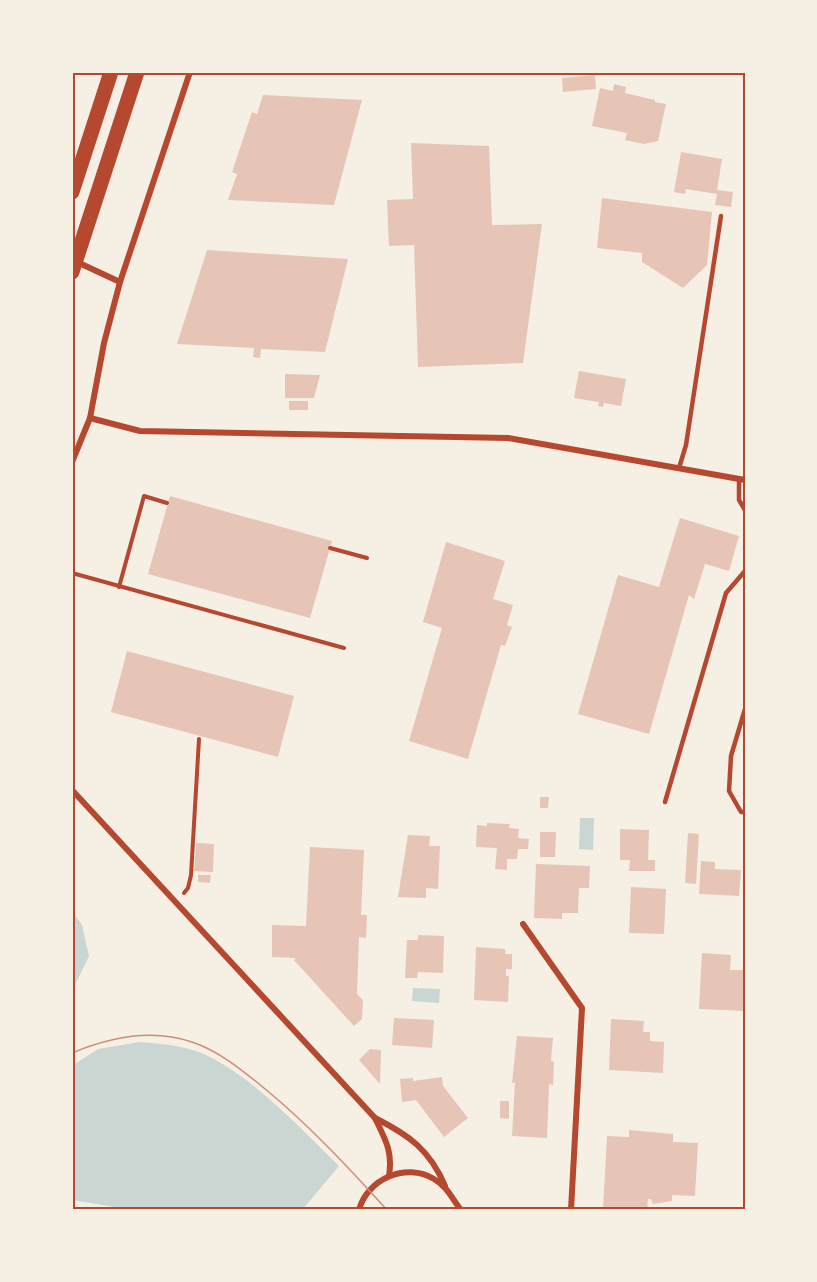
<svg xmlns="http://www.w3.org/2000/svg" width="817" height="1282" font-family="'Alegreya Sans',sans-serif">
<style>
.water{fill:#c9d6d2}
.building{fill:#e6c5b7}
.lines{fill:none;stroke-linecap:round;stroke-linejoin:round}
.path{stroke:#b5482f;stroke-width:4}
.service{stroke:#b5482f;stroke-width:4.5}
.minor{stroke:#b5482f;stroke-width:6}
.primary{stroke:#b5482f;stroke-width:15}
.tram{stroke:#cf8b77;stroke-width:1.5}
.neatline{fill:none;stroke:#b5482f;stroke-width:2}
</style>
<rect width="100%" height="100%" fill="#f6efe4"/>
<g class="water">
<polygon points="580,818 594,818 593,850 579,849"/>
<polygon points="72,911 82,925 89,956 74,987 72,985"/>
<polygon points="413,988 440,989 439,1003 412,1001"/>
<path d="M140,1042C165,1044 190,1046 212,1058C260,1084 300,1128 339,1166L302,1210H133L72,1200V1066L98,1049Z"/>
</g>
<g class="building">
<polygon points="595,75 596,89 563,92 562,78"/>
<polygon points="614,84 626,87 625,93 655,100 655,102 666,104 658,141 644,144 625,140 627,133 592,126 600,88 613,91"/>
<polygon points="263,95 362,100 334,205 228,200 237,174 232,172 252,112 257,114"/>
<polygon points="411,143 489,146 492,225 542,224 523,363 418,367 414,245 389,246 387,200 413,199"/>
<polygon points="681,152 722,159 717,190 733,192 731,207 715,205 717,194 686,189 685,194 674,192"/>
<polygon points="602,198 712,212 707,265 683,288 642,262 642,253 597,248"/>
<polygon points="207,250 348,259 325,352 261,349 260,358 253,357 254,348 177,344"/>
<polygon points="579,371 626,379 621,406 604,403 603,407 598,406 599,402 574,398"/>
<polygon points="285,374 320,375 314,398 285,398"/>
<rect x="289" y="401" width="19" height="9"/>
<polygon points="170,496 332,541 310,618 148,574"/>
<polygon points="680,518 739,536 729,571 705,564 694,599 689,595 649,734 578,714 618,575 659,587"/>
<polygon points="446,542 505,561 493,599 513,605 507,625 512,627 505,646 501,645 468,759 409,741 442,628 423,622"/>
<polygon points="127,651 294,696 278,757 111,712"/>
<polygon points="540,797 549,797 548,808 540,808"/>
<polygon points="487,823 510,824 509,828 519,829 518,838 529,839 528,849 518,849 517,859 507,859 507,870 495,869 497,848 476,847 477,825 487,826"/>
<polygon points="620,829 649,830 648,860 655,860 655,871 629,871 630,860 620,860"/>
<polygon points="540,832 556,832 555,857 540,857"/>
<polygon points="688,833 699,834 696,884 685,883"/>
<polygon points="408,835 430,836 429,846 440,846 438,889 426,888 426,898 398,897"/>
<polygon points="196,843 214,844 213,872 194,871"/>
<polygon points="310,847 364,850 361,915 367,915 366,938 359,937 357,994 363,1000 362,1019 354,1026 294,960 296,958 272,957 272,925 306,926"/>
<polygon points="701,861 715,862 715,869 741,870 739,896 699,894"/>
<polygon points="536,864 590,866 589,888 579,888 578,913 562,913 562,919 534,918"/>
<polygon points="198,875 211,875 210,883 198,882"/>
<polygon points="631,887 666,889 664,934 629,933"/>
<polygon points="418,935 444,936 443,973 418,972 417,978 405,978 407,940 418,940"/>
<polygon points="476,947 505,949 505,954 512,954 512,969 506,969 506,976 509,976 508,1002 474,1000"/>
<polygon points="702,953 731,955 730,970 745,970 745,1011 699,1009"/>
<polygon points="394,1018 434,1020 432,1048 392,1045"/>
<polygon points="611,1019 644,1021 643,1032 650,1032 650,1041 664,1042 663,1073 609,1070"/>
<polygon points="517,1036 553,1038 551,1061 554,1062 553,1085 549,1084 547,1138 512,1136 515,1082 512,1083"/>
<polygon points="370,1049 381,1050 380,1084 359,1060"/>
<polygon points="442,1077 443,1086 468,1118 444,1137 416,1100 402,1102 400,1079 413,1078 413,1081"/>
<polygon points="500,1101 509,1101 509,1119 500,1118"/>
<polygon points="629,1130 673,1134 673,1142 698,1143 695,1196 672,1195 672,1201 653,1204 651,1199 648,1199 647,1210 603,1210 607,1136 629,1137"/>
</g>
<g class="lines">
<g class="path">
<polyline points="330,548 367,558"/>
<polyline points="72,573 344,648"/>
<polyline points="119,587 144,496 167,503"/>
<polyline points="184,893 188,888 191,875 199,739"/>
</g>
<g class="service">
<polyline points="679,468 686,445 721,216"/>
<polyline points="739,479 739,500 745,510"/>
<polyline points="745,709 731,756 729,791 741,812 745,812"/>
<polyline points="665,802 726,593 745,571"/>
</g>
<g class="minor">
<polyline points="77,262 120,282"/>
<polyline points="90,418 140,431 508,438 745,480"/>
<polyline points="72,462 90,418 104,343 120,282 190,72"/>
<path d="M72,790L375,1118C385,1139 393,1151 389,1176"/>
<polyline points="523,924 582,1008 571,1210"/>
<path d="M375,1118C409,1135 430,1150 445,1186"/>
<path d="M359,1210C367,1179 406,1162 434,1179C448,1187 452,1199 461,1210"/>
</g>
<g class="primary">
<polyline points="72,192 111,72"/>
<polyline points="72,272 137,72"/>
</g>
<path class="tram" d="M72,1053C110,1037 151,1028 192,1042C219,1051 242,1070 264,1088C309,1125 348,1167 387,1210"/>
</g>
<rect width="817" height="1282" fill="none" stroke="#f6efe4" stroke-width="147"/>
<rect x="74" y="74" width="670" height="1134" class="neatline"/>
</svg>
